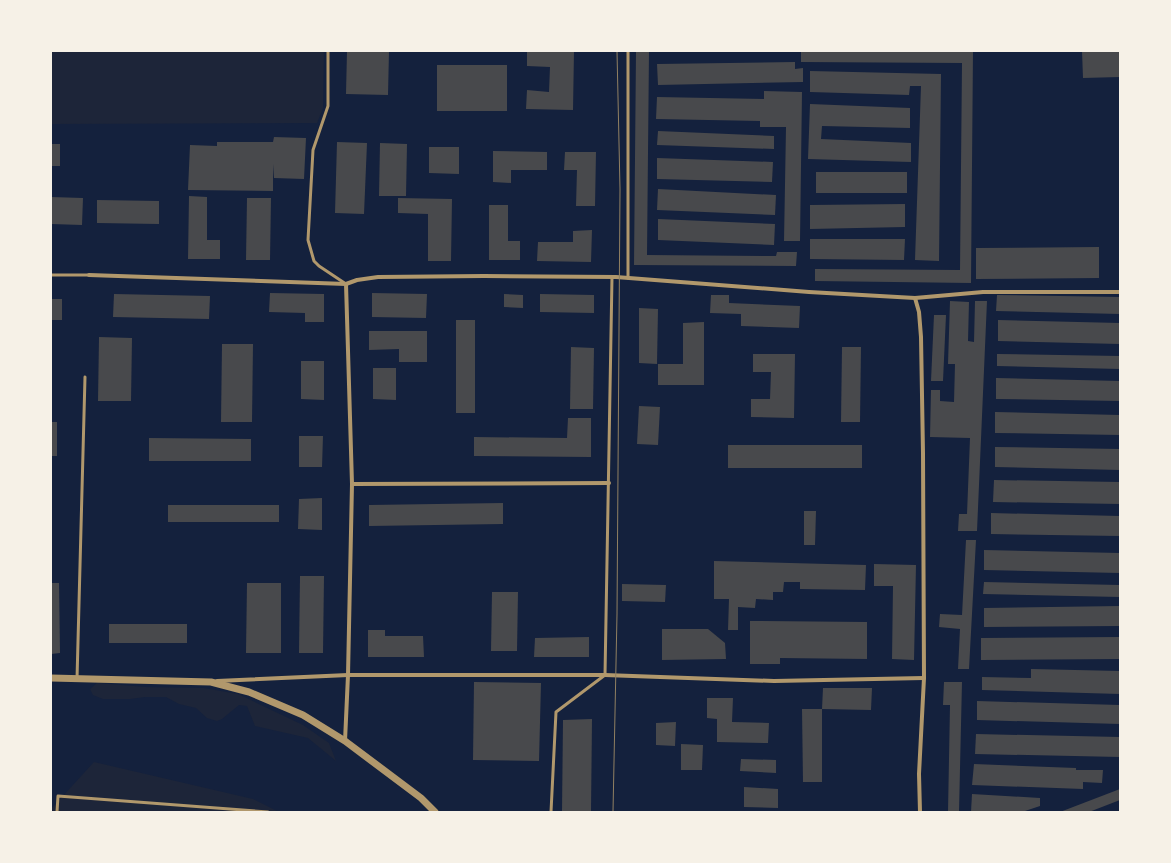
<svg xmlns="http://www.w3.org/2000/svg" width="1171" height="863" font-family="'Noto Sans',sans-serif">
<style>
.green{fill:#1d2539}
.building{fill:#48494c}
.lines{fill:none;stroke-linecap:round;stroke-linejoin:round}
.service{stroke:#b1986c;stroke-width:3}
.minor{stroke:#b1986c;stroke-width:4}
.tertiary{stroke:#b1986c;stroke-width:7}
.tram{stroke:#918062;stroke-width:1}
</style>
<rect width="100%" height="100%" fill="#14213d"/>
<g class="green">
<polygon points="51,51 324,51 323,108 317,123 51,124"/>
<polygon points="97,683 146,687 204,688 238,694 303,725 329,743 336,761 308,738 255,726 247,706 239,705 222,719 217,721 207,718 196,708 179,704 166,697 145,697 130,699 103,699 93,695 90,689"/>
<polygon points="94,762 253,799 279,812 51,812 51,809"/>
</g>
<g class="building">
<polygon points="347,51 389,51 388,95 346,94"/>
<polygon points="527,51 574,51 573,110 526,109 527,90 549,92 550,67 527,66"/>
<polygon points="636,51 649,51 647,255 776,256 777,252 797,252 796,266 634,265"/>
<polygon points="801,51 973,51 971,283 815,281 815,269 960,270 962,63 801,62"/>
<polygon points="1082,51 1120,51 1120,77 1083,78"/>
<polygon points="795,62 795,69 803,68 803,82 658,85 657,64"/>
<rect x="437" y="65" width="70" height="46"/>
<polygon points="810,71 941,74 939,261 915,260 921,86 910,86 909,95 810,92"/>
<polygon points="764,91 802,92 800,241 784,241 786,127 760,127 760,121 656,119 657,97 764,99"/>
<polygon points="810,104 910,108 910,128 822,126 821,139 911,143 911,162 808,159"/>
<polygon points="658,131 774,136 774,149 657,145"/>
<polygon points="274,137 306,138 304,179 274,178 273,164 273,191 188,190 190,145 217,146 217,142 273,142"/>
<polygon points="337,142 367,143 364,214 335,213"/>
<polygon points="380,143 407,144 406,196 379,196"/>
<rect x="51" y="144" width="9" height="22"/>
<polygon points="429,147 459,147 459,174 429,173"/>
<polygon points="493,151 547,152 547,170 511,170 511,183 493,182"/>
<polygon points="565,152 596,152 595,206 576,206 577,170 564,170"/>
<polygon points="657,158 773,162 772,182 657,179"/>
<rect x="816" y="172" width="91" height="21"/>
<polygon points="658,189 776,195 775,215 657,210"/>
<polygon points="189,196 207,197 207,240 220,240 220,259 188,259"/>
<polygon points="51,197 83,198 82,225 51,224"/>
<polygon points="247,198 271,198 270,260 246,260"/>
<polygon points="398,198 452,199 451,261 428,261 428,214 398,213"/>
<polygon points="97,200 159,201 159,224 97,223"/>
<polygon points="905,204 905,227 810,229 810,205"/>
<polygon points="489,205 508,205 508,241 520,241 520,260 489,260"/>
<polygon points="658,219 775,224 774,245 658,240"/>
<polygon points="592,230 591,262 537,261 538,242 573,242 573,231"/>
<polygon points="810,239 905,239 904,260 810,259"/>
<polygon points="1099,247 1099,278 976,279 976,248"/>
<polygon points="270,293 324,294 324,322 305,322 305,313 269,312"/>
<polygon points="372,293 427,294 426,318 372,317"/>
<polygon points="114,294 210,296 209,319 113,317"/>
<polygon points="504,294 523,295 523,308 504,307"/>
<polygon points="540,294 594,295 594,313 540,312"/>
<polygon points="711,295 729,295 729,303 800,306 799,328 741,326 741,314 710,313"/>
<polygon points="997,295 1120,297 1120,314 996,311"/>
<rect x="51" y="299" width="11" height="21"/>
<polygon points="950,301 969,302 968,341 974,342 975,301 987,301 977,531 958,531 959,514 967,514 970,438 930,437 931,390 940,390 940,401 954,402 955,364 948,364"/>
<polygon points="639,308 658,309 657,364 639,363"/>
<polygon points="934,315 946,315 943,381 931,381"/>
<rect x="456" y="320" width="19" height="93"/>
<polygon points="998,320 1120,323 1120,344 998,341"/>
<polygon points="704,322 704,385 658,385 658,364 683,364 683,323"/>
<polygon points="369,331 427,331 427,362 399,362 399,349 369,350"/>
<polygon points="99,337 132,338 131,401 98,401"/>
<polygon points="222,344 253,344 252,422 221,422"/>
<polygon points="571,347 594,348 593,409 570,409"/>
<polygon points="842,347 861,347 860,422 841,422"/>
<polygon points="753,354 795,354 794,418 751,417 751,399 770,399 771,372 753,372"/>
<polygon points="997,354 1120,356 1120,369 997,366"/>
<polygon points="301,361 324,361 324,400 301,399"/>
<polygon points="373,368 396,368 396,400 373,399"/>
<polygon points="996,378 1120,381 1120,401 996,399"/>
<polygon points="639,406 660,407 658,445 637,444"/>
<polygon points="995,412 1120,415 1120,435 995,433"/>
<polygon points="568,418 591,418 591,457 474,456 474,437 567,438"/>
<rect x="51" y="422" width="6" height="34"/>
<polygon points="299,436 323,436 322,467 299,467"/>
<polygon points="149,438 251,439 251,461 149,461"/>
<rect x="728" y="445" width="134" height="23"/>
<polygon points="995,447 1120,449 1120,470 995,467"/>
<polygon points="994,480 1120,482 1120,504 993,502"/>
<polygon points="322,498 322,530 298,529 299,499"/>
<polygon points="503,503 503,524 369,526 369,505"/>
<rect x="168" y="505" width="111" height="17"/>
<polygon points="804,511 816,511 815,545 804,545"/>
<polygon points="991,513 1120,516 1120,536 991,534"/>
<polygon points="966,540 976,540 969,669 958,669 960,629 939,627 940,614 962,615"/>
<polygon points="984,550 1120,553 1120,573 984,570"/>
<polygon points="714,561 866,565 865,590 800,589 800,582 784,582 783,592 773,592 773,600 756,599 755,608 738,607 738,630 728,630 729,599 714,599"/>
<polygon points="874,564 916,565 914,660 892,659 893,586 874,586"/>
<polygon points="300,576 324,576 323,653 299,653"/>
<polygon points="984,582 1120,585 1120,597 983,594"/>
<polygon points="51,583 59,583 60,653 51,654"/>
<polygon points="247,583 281,583 281,653 246,653"/>
<polygon points="622,584 666,585 665,602 622,601"/>
<polygon points="492,592 518,592 517,651 491,651"/>
<polygon points="1120,606 1120,626 984,627 984,608"/>
<polygon points="750,621 867,622 867,659 780,658 780,664 750,664"/>
<rect x="109" y="624" width="78" height="19"/>
<polygon points="662,629 708,629 725,643 726,659 662,660"/>
<polygon points="368,630 385,630 385,636 423,636 424,657 368,657"/>
<polygon points="589,637 589,657 534,657 535,638"/>
<polygon points="1120,637 1120,659 981,660 981,638"/>
<polygon points="1031,669 1120,671 1120,694 982,690 982,677 1031,678"/>
<polygon points="474,682 541,683 539,761 473,760"/>
<polygon points="944,682 962,682 959,812 948,812 950,705 943,705"/>
<polygon points="823,688 872,688 871,710 822,709"/>
<polygon points="707,698 733,698 732,722 769,723 768,743 717,742 717,719 707,718"/>
<polygon points="977,701 1120,705 1120,724 977,720"/>
<polygon points="802,709 822,709 822,782 803,782"/>
<polygon points="592,719 591,812 562,812 563,720"/>
<polygon points="676,722 675,746 656,745 656,723"/>
<polygon points="976,734 1120,737 1120,757 975,754"/>
<polygon points="681,744 703,745 702,770 681,770"/>
<polygon points="741,759 776,760 776,773 740,771"/>
<polygon points="974,764 1076,768 1076,770 1103,770 1102,783 1083,782 1083,789 972,785"/>
<polygon points="744,787 778,789 778,808 744,807"/>
<polygon points="1120,789 1120,800 1089,812 1060,812"/>
<polygon points="972,794 1040,798 1040,806 1022,812 971,812"/>
</g>
<g class="lines">
<g class="service">
<polyline points="328,51 328,106 313,150 308,240 314,261 319,266 346,284"/>
<polyline points="51,275 89,275"/>
<polyline points="628,278 628,51"/>
<polyline points="77,679 85,377"/>
<polyline points="57,812 58,796 268,812"/>
<polyline points="551,812 556,712 605,675 612,277"/>
</g>
<g class="minor">
<polyline points="89,275 346,284 357,280 378,277 484,276 616,277 809,292 915,298 983,292 1120,292"/>
<polyline points="915,298 919,312 921,337 923,453 924,678 919,774 920,812"/>
<polyline points="352,484 609,483"/>
<polyline points="217,681 348,675 605,675 774,681 924,678"/>
<polyline points="345,741 348,675 352,484 346,284"/>
</g>
<polyline class="tertiary" points="51,678 211,682 249,692 303,715 345,741 421,798 435,812"/>
<polyline class="tram" points="613,812 617,614 620,189 617,51"/>
</g>
<rect width="1171" height="863" fill="none" stroke="#f6f1e7" stroke-width="104"/>
</svg>
